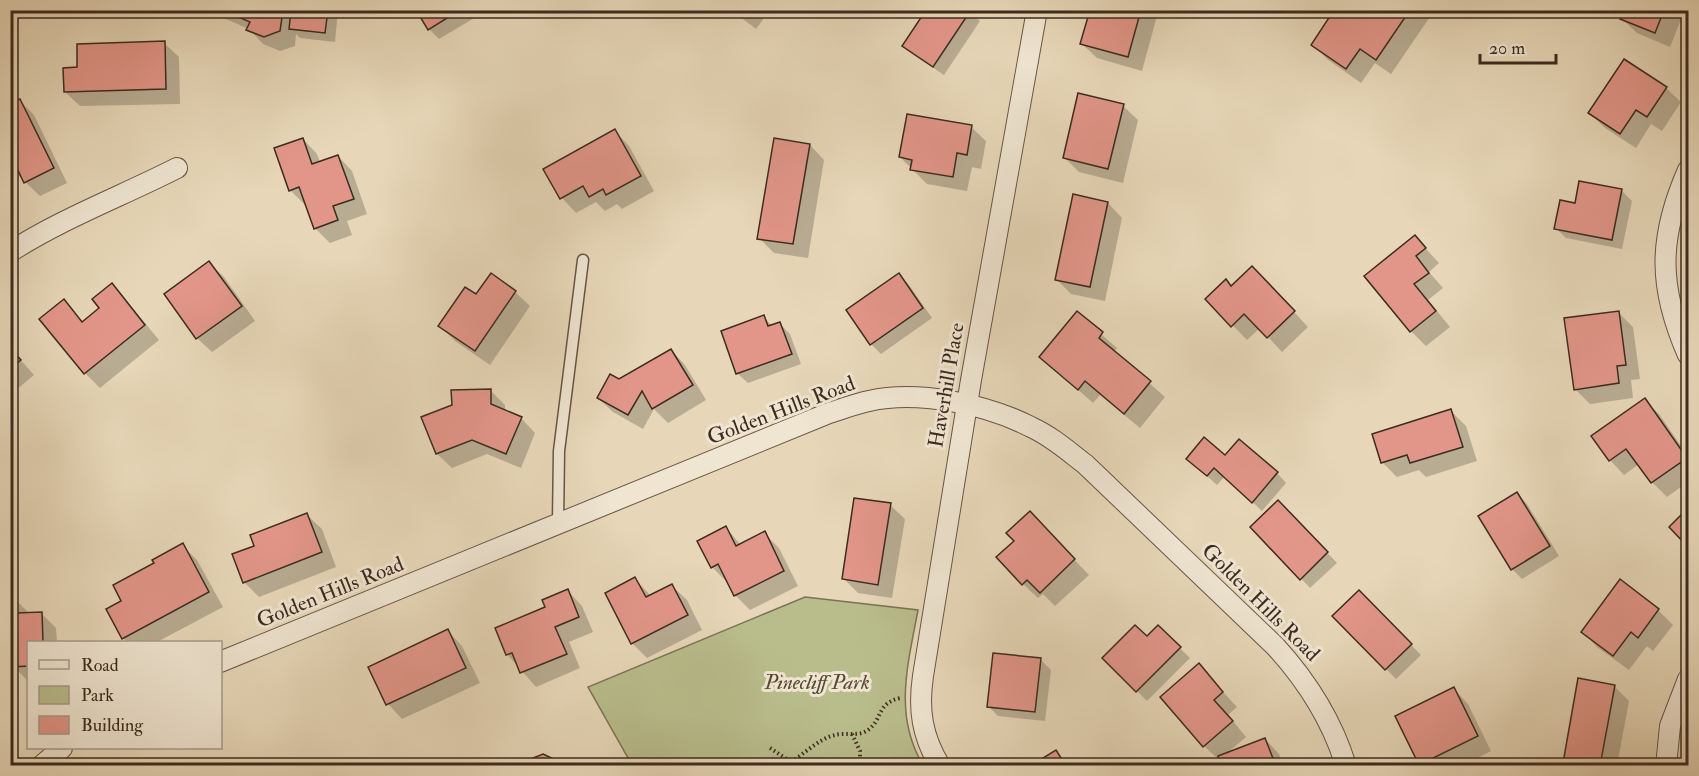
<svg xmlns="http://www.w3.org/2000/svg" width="1699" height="776" font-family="'IM FELL Double Pica',serif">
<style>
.green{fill:#b9bd8c;stroke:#7a7456;stroke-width:1.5}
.shadow{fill:#0003}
.building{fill:#e29689;stroke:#3c2b1f;stroke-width:1.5}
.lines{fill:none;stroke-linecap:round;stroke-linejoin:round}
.service-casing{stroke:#675645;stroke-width:13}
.minor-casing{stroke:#675645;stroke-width:22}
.path{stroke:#3c2b1f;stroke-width:4;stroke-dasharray:1.5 3;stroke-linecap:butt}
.service{stroke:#efe5d1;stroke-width:10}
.minor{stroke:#efe5d1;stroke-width:20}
.labels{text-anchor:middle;stroke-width:6;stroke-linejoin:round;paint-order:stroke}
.street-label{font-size:21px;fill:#3c2b1f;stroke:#efe5d1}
.park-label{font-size:21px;font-style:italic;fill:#554835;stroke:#efe5d1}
</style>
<rect width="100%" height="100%" fill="#e7d7b8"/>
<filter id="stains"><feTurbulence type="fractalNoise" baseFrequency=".00333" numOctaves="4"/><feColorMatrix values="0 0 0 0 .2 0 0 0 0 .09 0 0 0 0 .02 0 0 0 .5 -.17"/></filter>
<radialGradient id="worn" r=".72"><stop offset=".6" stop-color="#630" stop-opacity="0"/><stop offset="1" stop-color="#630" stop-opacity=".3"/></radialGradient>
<path class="green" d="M805,597L918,610C908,664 893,715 923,765H632L588,687Z"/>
<g class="shadow">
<polygon points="211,10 338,10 335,42 300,38 296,34 295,46 280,51 263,44 249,29 214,14"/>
<polygon points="418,10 472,10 476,17 439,39 429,29"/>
<polygon points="731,10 770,10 756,29"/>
<polygon points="969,10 980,21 944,75 914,55 904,45"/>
<polygon points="1091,10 1157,10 1158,12 1142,71 1097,58 1082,44"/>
<polygon points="1336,10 1433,10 1434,11 1391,74 1375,63 1361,83 1327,59 1313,44"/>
<polygon points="1626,10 1688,10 1688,18 1686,24 1680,22 1670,47 1637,33 1622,19"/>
<polygon points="164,43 179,57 180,104 80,106 65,92"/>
<polygon points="1666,88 1681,102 1662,131 1651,124 1636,148 1605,128 1590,113"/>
<polygon points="20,101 34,115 67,183 40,196 25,182 22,175 10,181 10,105"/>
<polygon points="1123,106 1138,120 1123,183 1079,172 1064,157"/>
<polygon points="971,127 986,141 981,169 972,167 967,191 927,184 900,157"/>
<polygon points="615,131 629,146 654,191 622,209 617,204 605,211 596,202 576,213 562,198 545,169"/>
<polygon points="303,139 317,154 320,162 338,156 352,171 367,214 347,221 352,235 330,243 315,228 307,204 305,205 290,190"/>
<polygon points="810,145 824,160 808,258 774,253 759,238"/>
<polygon points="1580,183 1622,191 1632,201 1622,249 1566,238 1556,228 1576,205"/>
<polygon points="1108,203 1122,218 1105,301 1071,294 1056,279"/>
<polygon points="1415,237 1439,263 1429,272 1443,288 1428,300 1450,327 1426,346 1411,331 1367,277"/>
<polygon points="209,263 224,277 255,321 212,352 197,338"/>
<polygon points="899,275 909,285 932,318 881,354 871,344"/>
<polygon points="1267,283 1308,327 1282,352 1260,328 1247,340 1207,299 1232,287"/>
<polygon points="112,285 126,300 159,340 100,388 85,373 41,319 63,301 83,322 101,308"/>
<polygon points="515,292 530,306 490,365 455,341 440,326 477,296"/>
<polygon points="1618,312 1633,327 1640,379 1631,380 1633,398 1590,404 1575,389"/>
<polygon points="1077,313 1117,348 1114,352 1165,397 1140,428 1100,395 1093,403 1041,357"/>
<polygon points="764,317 772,326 780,324 790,334 801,364 748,383 738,374 723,332"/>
<polygon points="10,348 34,375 10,395"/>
<polygon points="671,350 685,365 706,400 668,423 654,409 643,429 613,412 598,398 620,381"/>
<polygon points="490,390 505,405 505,412 521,418 535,433 521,468 487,454 452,468 437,454 423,418"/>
<polygon points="1644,400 1659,414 1688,456 1688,482 1667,497 1652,482 1639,464 1624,475 1610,460 1593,436"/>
<polygon points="1451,411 1466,426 1477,461 1426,477 1419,470 1397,477 1382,462"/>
<polygon points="1226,457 1277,473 1286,483 1262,511 1225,476 1217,485 1198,468"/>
<polygon points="1517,494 1527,504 1559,556 1522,579 1512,569"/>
<polygon points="890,505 905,519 892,598 858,593 843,578"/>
<polygon points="1288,511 1337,563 1310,588 1252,527"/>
<polygon points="307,515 322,529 336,567 259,597 244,582 256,547"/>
<polygon points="726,528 741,545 764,533 779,548 798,586 750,610 735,595 728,581 727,582 712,567"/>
<polygon points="1044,528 1089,575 1055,606 1043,594 1038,598 1023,584"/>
<polygon points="182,545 197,560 223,607 157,642 128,642 123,638 123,601 156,563"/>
<polygon points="635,579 651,596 672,586 687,600 702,630 647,658 632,643"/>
<polygon points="1621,582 1658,610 1673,625 1653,651 1647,646 1629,670 1597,647 1583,632"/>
<polygon points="568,591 582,606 593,632 569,642 580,668 536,687 507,654 546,608"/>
<polygon points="1359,592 1421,655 1396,679 1334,616"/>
<polygon points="10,599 15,599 30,614 41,613 56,628 57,642 28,642 28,681 13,666 10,667"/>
<polygon points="1158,627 1190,658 1147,701 1104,658 1147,639"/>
<polygon points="448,631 462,646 480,683 402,719 388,704"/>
<polygon points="1041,660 1051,670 1045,721 998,716 988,706"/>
<polygon points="1198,665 1237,707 1228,715 1246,737 1226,754 1265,739 1279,754 1284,766 1223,766 1220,759 1219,760 1204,746"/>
<polygon points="1614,686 1629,701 1617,766 1567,766 1564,763"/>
<polygon points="1454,689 1468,704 1491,751 1462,766 1422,766 1420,764"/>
<polygon points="1056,751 1069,766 1033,766"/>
<polygon points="246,761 251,766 236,766"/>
</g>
<g class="building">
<polygon points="223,10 283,10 280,31 264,37 246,30 250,22"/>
<polygon points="291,10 328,10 325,33 289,29"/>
<polygon points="416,10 460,10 428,30"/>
<polygon points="926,10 971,10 933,67 902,46"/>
<polygon points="1090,10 1141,10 1128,57 1080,44"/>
<polygon points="1334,10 1410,10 1376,60 1360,49 1346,69 1311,45"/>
<polygon points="1624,10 1664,10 1655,33 1620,19"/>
<polygon points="165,41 166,89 64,92 63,68 77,67 77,44"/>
<polygon points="1624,59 1667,87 1647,117 1636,110 1620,134 1588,113"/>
<polygon points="1078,93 1124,104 1108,169 1063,158"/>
<polygon points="20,99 54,168 24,183 12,158 10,159 10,103"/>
<polygon points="907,114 972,125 967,155 957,153 953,177 910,170 912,160 899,157"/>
<polygon points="615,129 641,176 606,195 603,189 589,197 583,186 560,199 543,169"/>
<polygon points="303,138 312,164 338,155 354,199 333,206 338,220 314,229 299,187 289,191 274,148"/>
<polygon points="774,138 810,144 793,244 757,239"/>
<polygon points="1579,181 1622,189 1612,240 1554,229 1560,200 1575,203"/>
<polygon points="1073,194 1108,202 1090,287 1055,280"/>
<polygon points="1415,235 1426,248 1416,256 1429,273 1414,284 1436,311 1410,332 1364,276"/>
<polygon points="209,261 242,306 196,339 164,294"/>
<polygon points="1252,266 1295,311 1267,338 1244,314 1231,327 1205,299 1226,279 1231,286"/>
<polygon points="491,273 516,291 475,351 438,326 465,287 476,294"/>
<polygon points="899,273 923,308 870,345 846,310"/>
<polygon points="112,283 145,325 84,374 39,319 64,299 82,322 99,308 92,299"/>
<polygon points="1077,311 1103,332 1099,338 1151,381 1124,414 1085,381 1078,390 1039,357"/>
<polygon points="1619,311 1626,365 1617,366 1619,383 1574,390 1564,318"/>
<polygon points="764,315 768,326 780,322 792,354 736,374 721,331"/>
<polygon points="10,348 21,360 10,369"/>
<polygon points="671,349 693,385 652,409 642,391 628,415 597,398 610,374 619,379"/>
<polygon points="491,389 491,404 522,417 506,454 472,440 436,454 421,417 452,405 451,390"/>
<polygon points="1645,398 1687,458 1651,483 1626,449 1609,461 1591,436"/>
<polygon points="1451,409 1463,447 1410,463 1407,455 1381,463 1372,434"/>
<polygon points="1204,437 1225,455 1239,439 1278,472 1252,503 1214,468 1207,476 1186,459"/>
<polygon points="1517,492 1550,546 1511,570 1478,516"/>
<polygon points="854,498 891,503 878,585 842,579"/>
<polygon points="1278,500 1328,552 1300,580 1250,527"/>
<polygon points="1688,508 1688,547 1669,527"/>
<polygon points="1030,511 1075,559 1040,593 1027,580 1022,585 996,557 1014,541 1006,533"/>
<polygon points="307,513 322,552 243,583 232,554 254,546 250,535"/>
<polygon points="726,526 736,546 765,531 784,571 734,596 718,564 711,568 697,541"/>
<polygon points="183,543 209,592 122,639 106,609 121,601 113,585 154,563 152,560"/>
<polygon points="635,577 646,597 672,584 688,615 631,644 605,593"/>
<polygon points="1620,579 1659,609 1638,638 1631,632 1613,656 1581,632"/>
<polygon points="568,589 579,617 555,627 567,654 520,673 512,653 506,655 495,628 545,607 542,600"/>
<polygon points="1359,590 1412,644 1385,670 1332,616"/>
<polygon points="10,598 16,598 16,613 42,612 43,642 28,642 28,666 12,667"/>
<polygon points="1135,625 1147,636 1158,625 1181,647 1136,692 1102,658"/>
<polygon points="448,629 466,668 386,705 368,667"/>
<polygon points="993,653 1041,658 1035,712 987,707"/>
<polygon points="1199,663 1223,692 1214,700 1233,721 1203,747 1160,697"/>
<polygon points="1578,678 1615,685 1600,766 1576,766 1563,763"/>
<polygon points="1454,687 1478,736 1419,765 1395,716"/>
<polygon points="1265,738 1276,766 1221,766 1218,756"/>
<polygon points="1056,750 1066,766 1030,766"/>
<polygon points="543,754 558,761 560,766 519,766 518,764"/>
</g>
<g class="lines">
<defs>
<polyline id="service" points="558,523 559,451 583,260"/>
<g id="minor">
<path d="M1688,170C1658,238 1658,287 1688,355"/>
<path d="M10,252C63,218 122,196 177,168"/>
<path d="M220,662L829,413C842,409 855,404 869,401C918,390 986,404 1031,427C1051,436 1068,451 1085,464L1275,646C1307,681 1332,720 1346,766"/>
<polyline points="41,766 62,748"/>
<path d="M940,766C922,736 918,710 923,676L971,380L1037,10"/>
<polyline points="1666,766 1670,726 1688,679"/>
</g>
</defs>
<use href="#service" class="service-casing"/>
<use href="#minor" class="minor-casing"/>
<g class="path">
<polyline points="852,734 860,751 860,766"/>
<polyline points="770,748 791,762"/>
<path d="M790,766L791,762C804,754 820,738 835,735C845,732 859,737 868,730C883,719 876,704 900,698"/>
</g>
<use href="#service" class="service"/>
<use href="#minor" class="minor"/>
</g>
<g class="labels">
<g class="street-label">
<text transform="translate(946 385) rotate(-80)" y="7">Haverhill Place</text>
<text transform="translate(781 410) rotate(-21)" y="7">Golden Hills Road</text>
<text transform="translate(330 592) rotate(-22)" y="7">Golden Hills Road</text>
<text transform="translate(1261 602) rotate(45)" y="7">Golden Hills Road</text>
</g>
<g class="park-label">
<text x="817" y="689">Pinecliff Park</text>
</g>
</g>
<rect width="1699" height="776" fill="none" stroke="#e7d7b8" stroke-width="36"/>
<rect x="12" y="12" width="1675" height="752" fill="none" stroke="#3c2b1f" stroke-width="3"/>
<rect x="18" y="18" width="1663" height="740" fill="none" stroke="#3c2b1f" stroke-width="1.5"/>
<rect x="27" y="641" width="195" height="108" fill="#efe5d1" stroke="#a79b8a" stroke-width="1.5"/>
<rect x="39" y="660" width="30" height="9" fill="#efe5d1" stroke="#a79b8a" stroke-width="1.5"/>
<text x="81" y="671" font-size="18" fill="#3c2b1f">Road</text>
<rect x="39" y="686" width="30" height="18" fill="#b9bd8c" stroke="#a79b8a" stroke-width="1.5"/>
<text x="81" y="701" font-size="18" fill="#3c2b1f">Park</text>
<rect x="39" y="716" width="30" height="18" fill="#e29689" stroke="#a79b8a" stroke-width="1.5"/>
<text x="81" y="731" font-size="18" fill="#3c2b1f">Building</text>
<path d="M1480 54v9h76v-9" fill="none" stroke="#3c2b1f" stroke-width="3"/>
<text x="1489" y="54" font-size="18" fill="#3c2b1f" stroke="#efe5d1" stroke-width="4.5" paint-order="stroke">20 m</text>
<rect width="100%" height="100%" filter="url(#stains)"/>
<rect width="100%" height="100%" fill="url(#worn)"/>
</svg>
